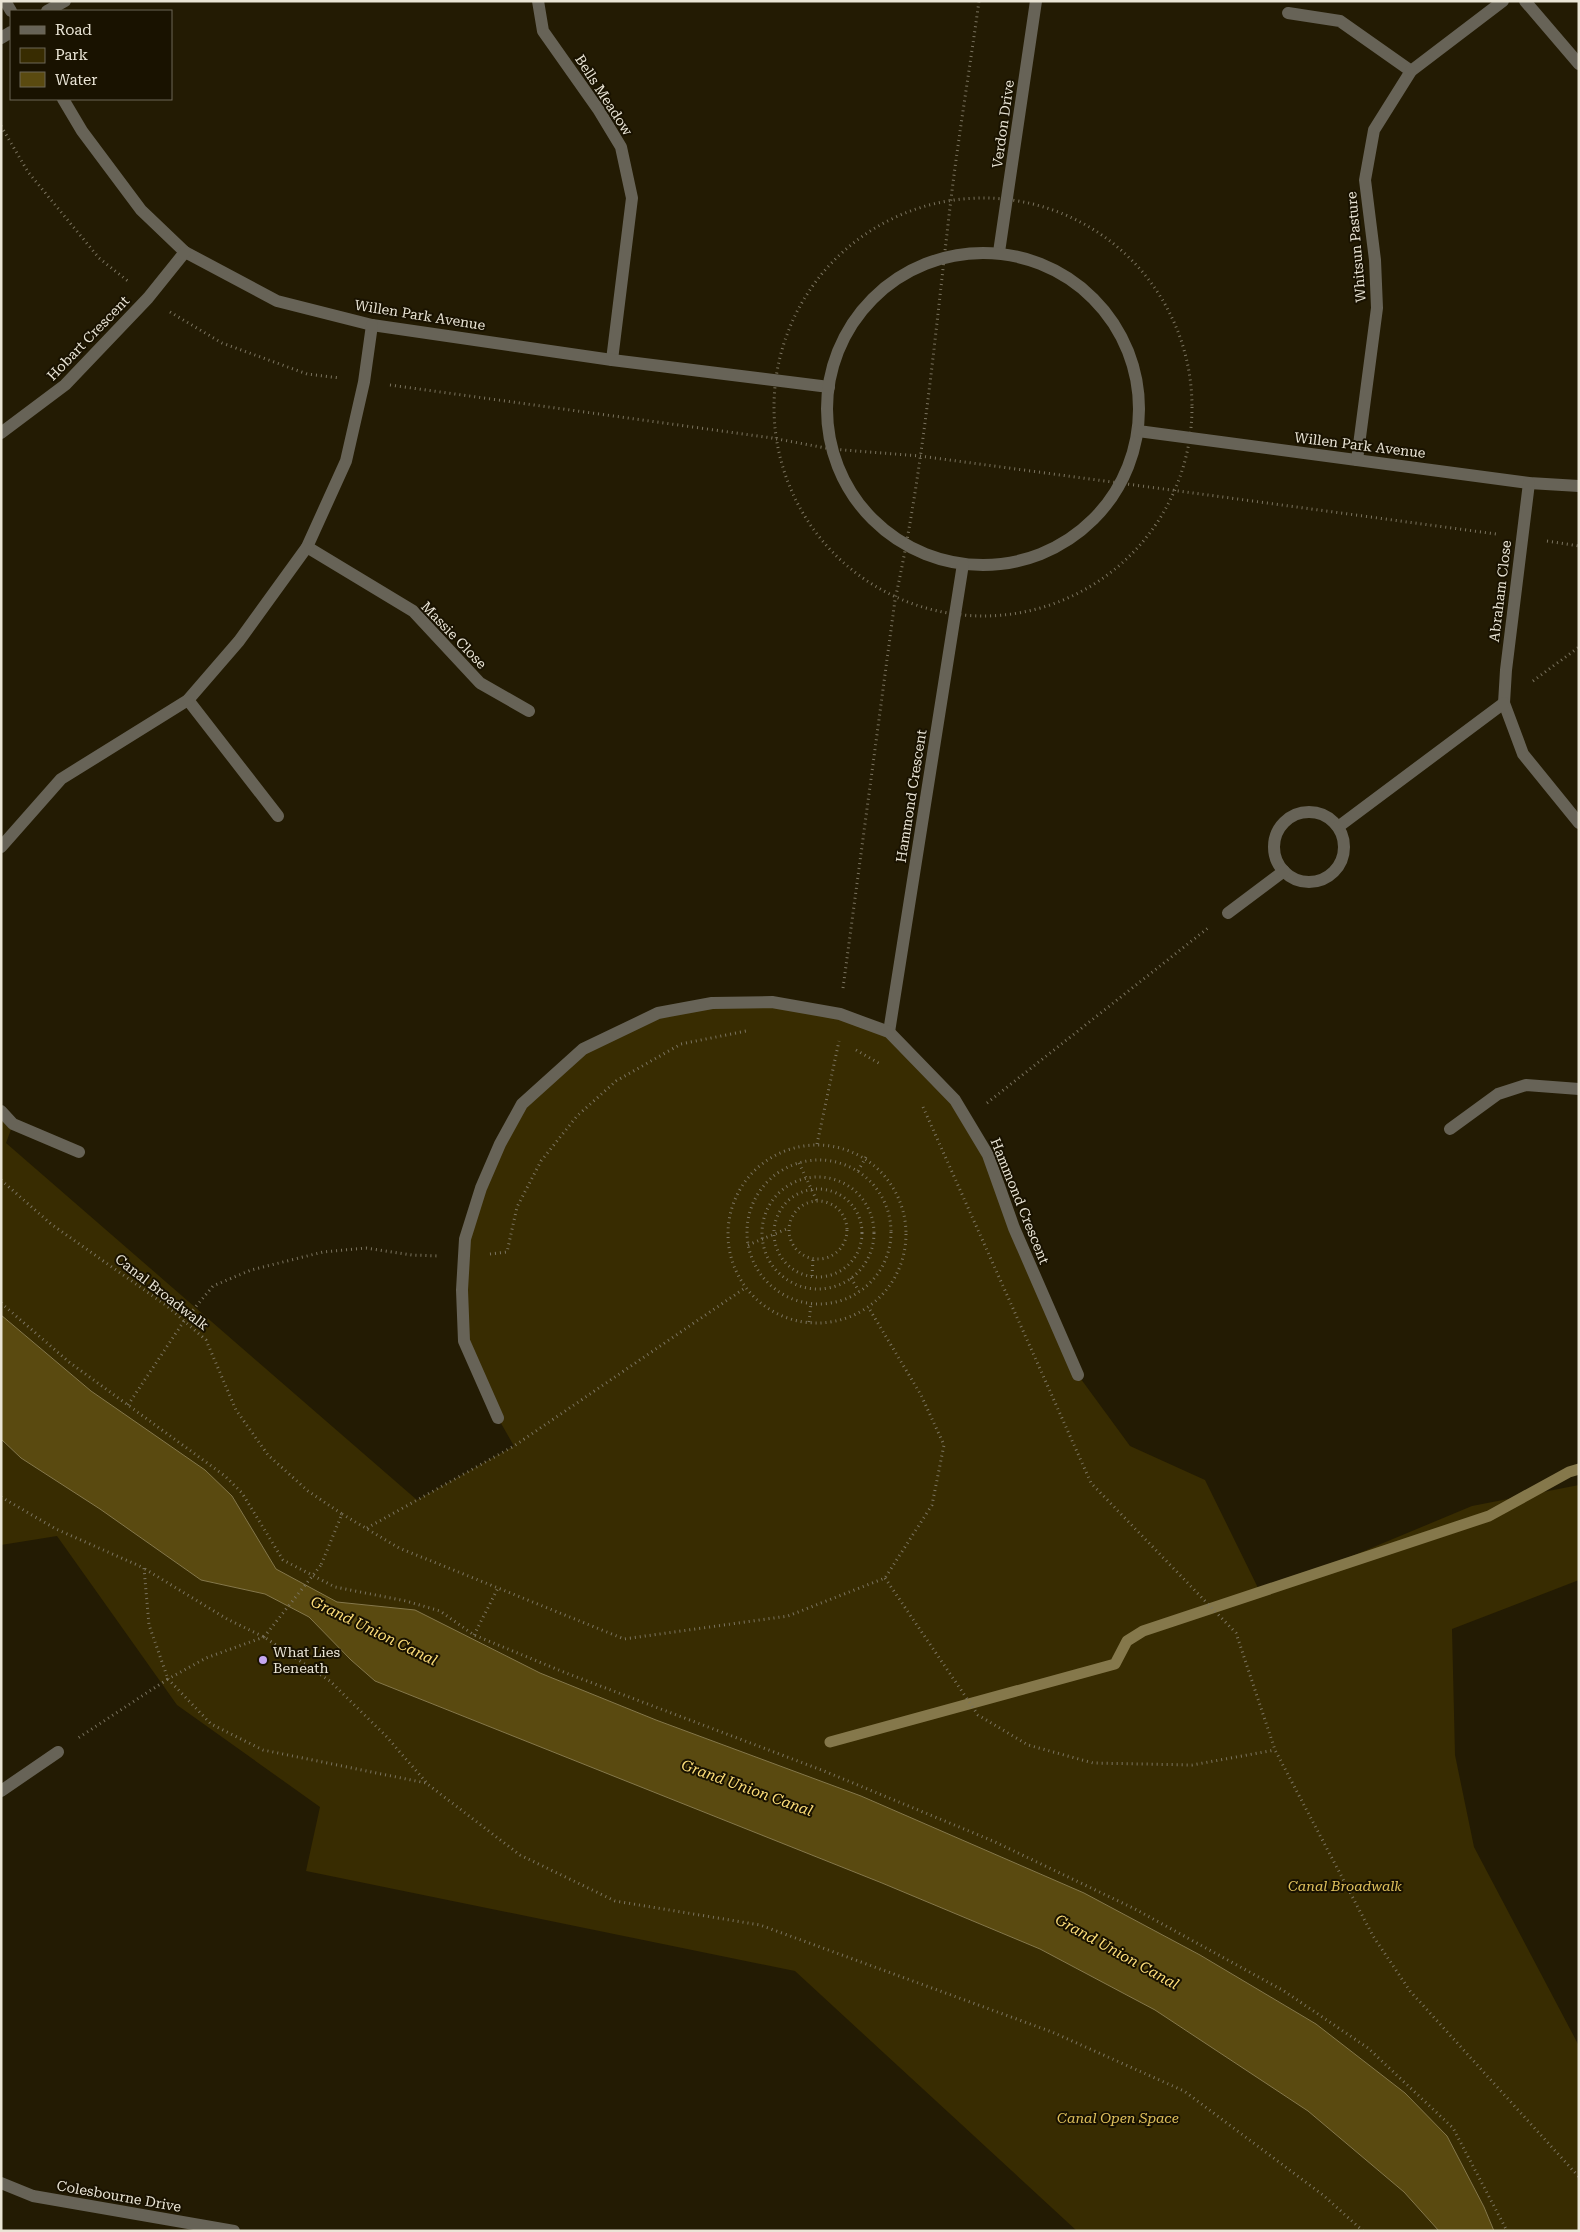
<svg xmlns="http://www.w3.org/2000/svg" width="1580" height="2232" font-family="'Roboto Serif',serif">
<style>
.green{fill:#382c01}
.water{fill:#5a4a10;stroke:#85784b}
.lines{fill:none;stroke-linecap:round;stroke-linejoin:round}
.stream{stroke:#85784b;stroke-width:11}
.path{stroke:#7b7460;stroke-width:3;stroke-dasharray:1 4;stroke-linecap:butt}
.minor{stroke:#676357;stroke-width:12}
.path-bridge{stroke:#7b7460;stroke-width:3;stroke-dasharray:1 4;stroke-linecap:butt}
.poi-dot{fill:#c5a7f1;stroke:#191200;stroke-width:2}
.labels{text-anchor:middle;stroke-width:4;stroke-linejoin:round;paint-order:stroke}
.street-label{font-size:14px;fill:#eae5d6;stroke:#191200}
.poi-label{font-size:14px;fill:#eae5d6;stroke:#191200;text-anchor:start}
.park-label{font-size:14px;font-style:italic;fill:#e0c15c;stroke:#191200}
.water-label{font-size:15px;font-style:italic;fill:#fdde79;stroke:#191200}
</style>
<rect width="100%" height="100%" fill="#231b03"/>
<g class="green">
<polygon points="772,1002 889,1032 967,1119 1078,1375 1130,1446 1205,1480 1261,1594 1472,1506 1579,1485 1579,1580 1452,1629 1455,1755 1474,1847 1579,2046 1579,2231 1494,2231 1484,2207 1447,2137 1316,2024 1200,1955 1084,1893 861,1796 656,1720 540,1673 415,1610 337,1602 276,1569 232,1496 91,1391 1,1315 1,1111 13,1124 6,1143 417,1500 514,1446 498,1418 464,1341 465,1239 522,1104 583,1049 658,1013"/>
<polygon points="1,1440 21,1458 100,1509 201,1580 265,1594 309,1617 351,1660 375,1681 882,1883 1040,1949 1155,2010 1308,2111 1404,2192 1439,2231 1077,2231 795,1971 306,1871 320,1807 177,1705 57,1536 1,1545"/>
</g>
<polygon class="water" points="1,1315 91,1391 205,1470 232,1496 276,1569 337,1602 415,1610 540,1673 656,1720 861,1796 1084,1893 1200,1955 1316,2024 1405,2093 1447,2136 1484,2207 1494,2231 1439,2231 1404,2192 1308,2111 1155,2010 1040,1949 882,1883 375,1681 351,1660 309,1617 265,1594 201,1580 100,1509 21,1458 1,1439"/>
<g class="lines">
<polyline class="stream" points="830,1742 1115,1664 1127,1641 1143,1631 1489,1516 1569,1472 1579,1469"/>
<g class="path">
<polyline points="1,126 28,172 99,258 129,282"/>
<circle cx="983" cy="407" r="209"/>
<polyline points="170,312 222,343 307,374 340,378"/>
<polyline points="390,385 772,438 831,449 920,456 1496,534"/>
<polyline points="1547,541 1579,546"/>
<polyline points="1533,681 1579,647"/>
<path d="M843,988L895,600C924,468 935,333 951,199C959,133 970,67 979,1"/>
<polyline points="856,1050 882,1065"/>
<polyline points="987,1103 1208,928"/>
<polyline points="923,1107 1091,1483 1236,1633 1275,1750 1373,1936 1410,1991 1579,2177"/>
<polyline points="817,1144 839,1041"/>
<circle cx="817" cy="1234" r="89"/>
<circle cx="819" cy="1232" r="72"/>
<polyline points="799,1163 817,1201"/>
<polyline points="858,1171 866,1157"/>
<circle cx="818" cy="1233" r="56"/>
<polyline points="1,1180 51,1224 167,1306 206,1340 236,1410 268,1455 308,1491 342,1514 321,1565"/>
<circle cx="818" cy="1233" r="44"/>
<circle cx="818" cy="1230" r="29"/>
<polyline points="748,1245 789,1228"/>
<polyline points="490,1254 507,1252 517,1207 541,1161 577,1116 616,1081 681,1044 746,1031"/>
<polyline points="812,1276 813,1259"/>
<polyline points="851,1278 859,1291"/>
<polyline points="1,1303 69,1362 225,1476 242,1493 283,1560 335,1587 406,1601 440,1611 474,1635 566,1673 824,1771 993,1841 1135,1909 1284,1991 1368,2048 1453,2128 1507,2231"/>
<polyline points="809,1322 811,1303"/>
<polyline points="128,1405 184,1321 213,1286 251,1270 323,1252 366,1248 412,1255 439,1256"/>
<polyline points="1,1497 56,1529 144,1568 149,1625 168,1679 78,1738"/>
<polyline points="342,1514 399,1548 624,1639 788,1616 885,1578 932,1505 944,1445 921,1395 870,1310"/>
<polyline points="367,1528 514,1446 745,1288"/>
<polyline points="145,1569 227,1619 264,1637 330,1681 385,1735 426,1782"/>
<polyline points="885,1578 978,1715 1028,1745 1093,1763 1192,1765 1275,1750"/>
<polyline points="474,1635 498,1588"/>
<polyline points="264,1637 206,1658 168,1679 211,1724 263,1750 426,1783 520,1855 615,1901 760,1925 1052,2032 1184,2091 1323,2195 1363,2231"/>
</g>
<g class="minor">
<polyline points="5,1 11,11"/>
<polyline points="538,1 543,31 598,109 621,147 632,198 612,360"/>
<polyline points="1525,1 1579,64"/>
<polyline points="47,11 65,1"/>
<polyline points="1288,13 1340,21 1411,71"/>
<polyline points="1,38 11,32"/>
<polyline points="63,99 82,131 141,210 185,252 277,301 372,325 612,360 829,387"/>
<polyline points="999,252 1036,1"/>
<circle cx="983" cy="409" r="156"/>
<polyline points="1138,431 1529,483 1579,486"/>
<polyline points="1,433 65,385 148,298 185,252"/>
<polyline points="1357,460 1377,308 1375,260 1365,180 1374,130 1411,71 1503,1"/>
<polyline points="1529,483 1506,670 1504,703 1523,754 1579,823"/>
<polyline points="307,547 413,611 480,683 529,711"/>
<polyline points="188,700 278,816"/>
<circle cx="1309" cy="847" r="35"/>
<polyline points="1338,827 1504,703"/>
<polyline points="1,847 61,779 188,700 239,641 307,547 346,461 364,382 372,325"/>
<polyline points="1228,913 1284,871"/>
<polyline points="889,1032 963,564"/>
<polyline points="1,1111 13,1124 79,1152"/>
<polyline points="1450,1129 1498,1094 1526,1085 1579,1089"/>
<polyline points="498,1418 464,1341 462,1290 465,1239 481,1188 500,1144 522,1104 583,1049 658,1013 712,1003 772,1002 840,1014 889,1032 955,1100 988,1155 1014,1228 1078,1375"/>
<polyline points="1,1791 58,1752"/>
<polyline points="1,2183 33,2196 234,2231"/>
</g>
<polyline class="path-bridge" points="264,1637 321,1565"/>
</g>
<circle class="poi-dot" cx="263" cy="1660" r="5"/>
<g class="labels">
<g class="street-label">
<text transform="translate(604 95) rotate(57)" y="5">Bells Meadow</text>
<text transform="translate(1003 124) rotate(-82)" y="5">Verdon Drive</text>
<text transform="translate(1356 247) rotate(-95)" y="5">Whitsun Pasture</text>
<text transform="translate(420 315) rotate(9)" y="5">Willen Park Avenue</text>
<text transform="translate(88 338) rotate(-46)" y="5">Hobart Crescent</text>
<text transform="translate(1360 445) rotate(7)" y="5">Willen Park Avenue</text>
<text transform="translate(1500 591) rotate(-83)" y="5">Abraham Close</text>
<text transform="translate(454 635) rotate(46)" y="5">Massie Close</text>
<text transform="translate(911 796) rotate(-81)" y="5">Hammond Crescent</text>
<text transform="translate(1020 1201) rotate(68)" y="5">Hammond Crescent</text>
<text transform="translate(162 1292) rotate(38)" y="5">Canal Broadwalk</text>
<text transform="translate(119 2196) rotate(10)" y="5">Colesbourne Drive</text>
</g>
<g class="poi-label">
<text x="273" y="1657">What Lies<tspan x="273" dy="16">Beneath</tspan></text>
</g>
<g class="park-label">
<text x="1345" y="1891">Canal Broadwalk</text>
<text x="1118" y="2123">Canal Open Space</text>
</g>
<g class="water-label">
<text transform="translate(374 1631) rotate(26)" y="5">Grand Union Canal</text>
<text transform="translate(747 1788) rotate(20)" y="5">Grand Union Canal</text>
<text transform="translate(1117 1952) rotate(29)" y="5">Grand Union Canal</text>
</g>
</g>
<rect width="1580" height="2232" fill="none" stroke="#eae5d6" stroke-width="5"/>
<rect x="10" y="10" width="162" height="90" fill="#191200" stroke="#6d6656"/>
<rect x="20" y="26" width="25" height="8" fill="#676357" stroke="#6d6656"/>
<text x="55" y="35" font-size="15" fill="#eae5d6">Road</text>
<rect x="20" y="48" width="25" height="15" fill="#382c01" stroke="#6d6656"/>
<text x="55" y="60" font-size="15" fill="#eae5d6">Park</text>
<rect x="20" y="72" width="25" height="15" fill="#5a4a10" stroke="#6d6656"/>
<text x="55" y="85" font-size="15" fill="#eae5d6">Water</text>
</svg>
